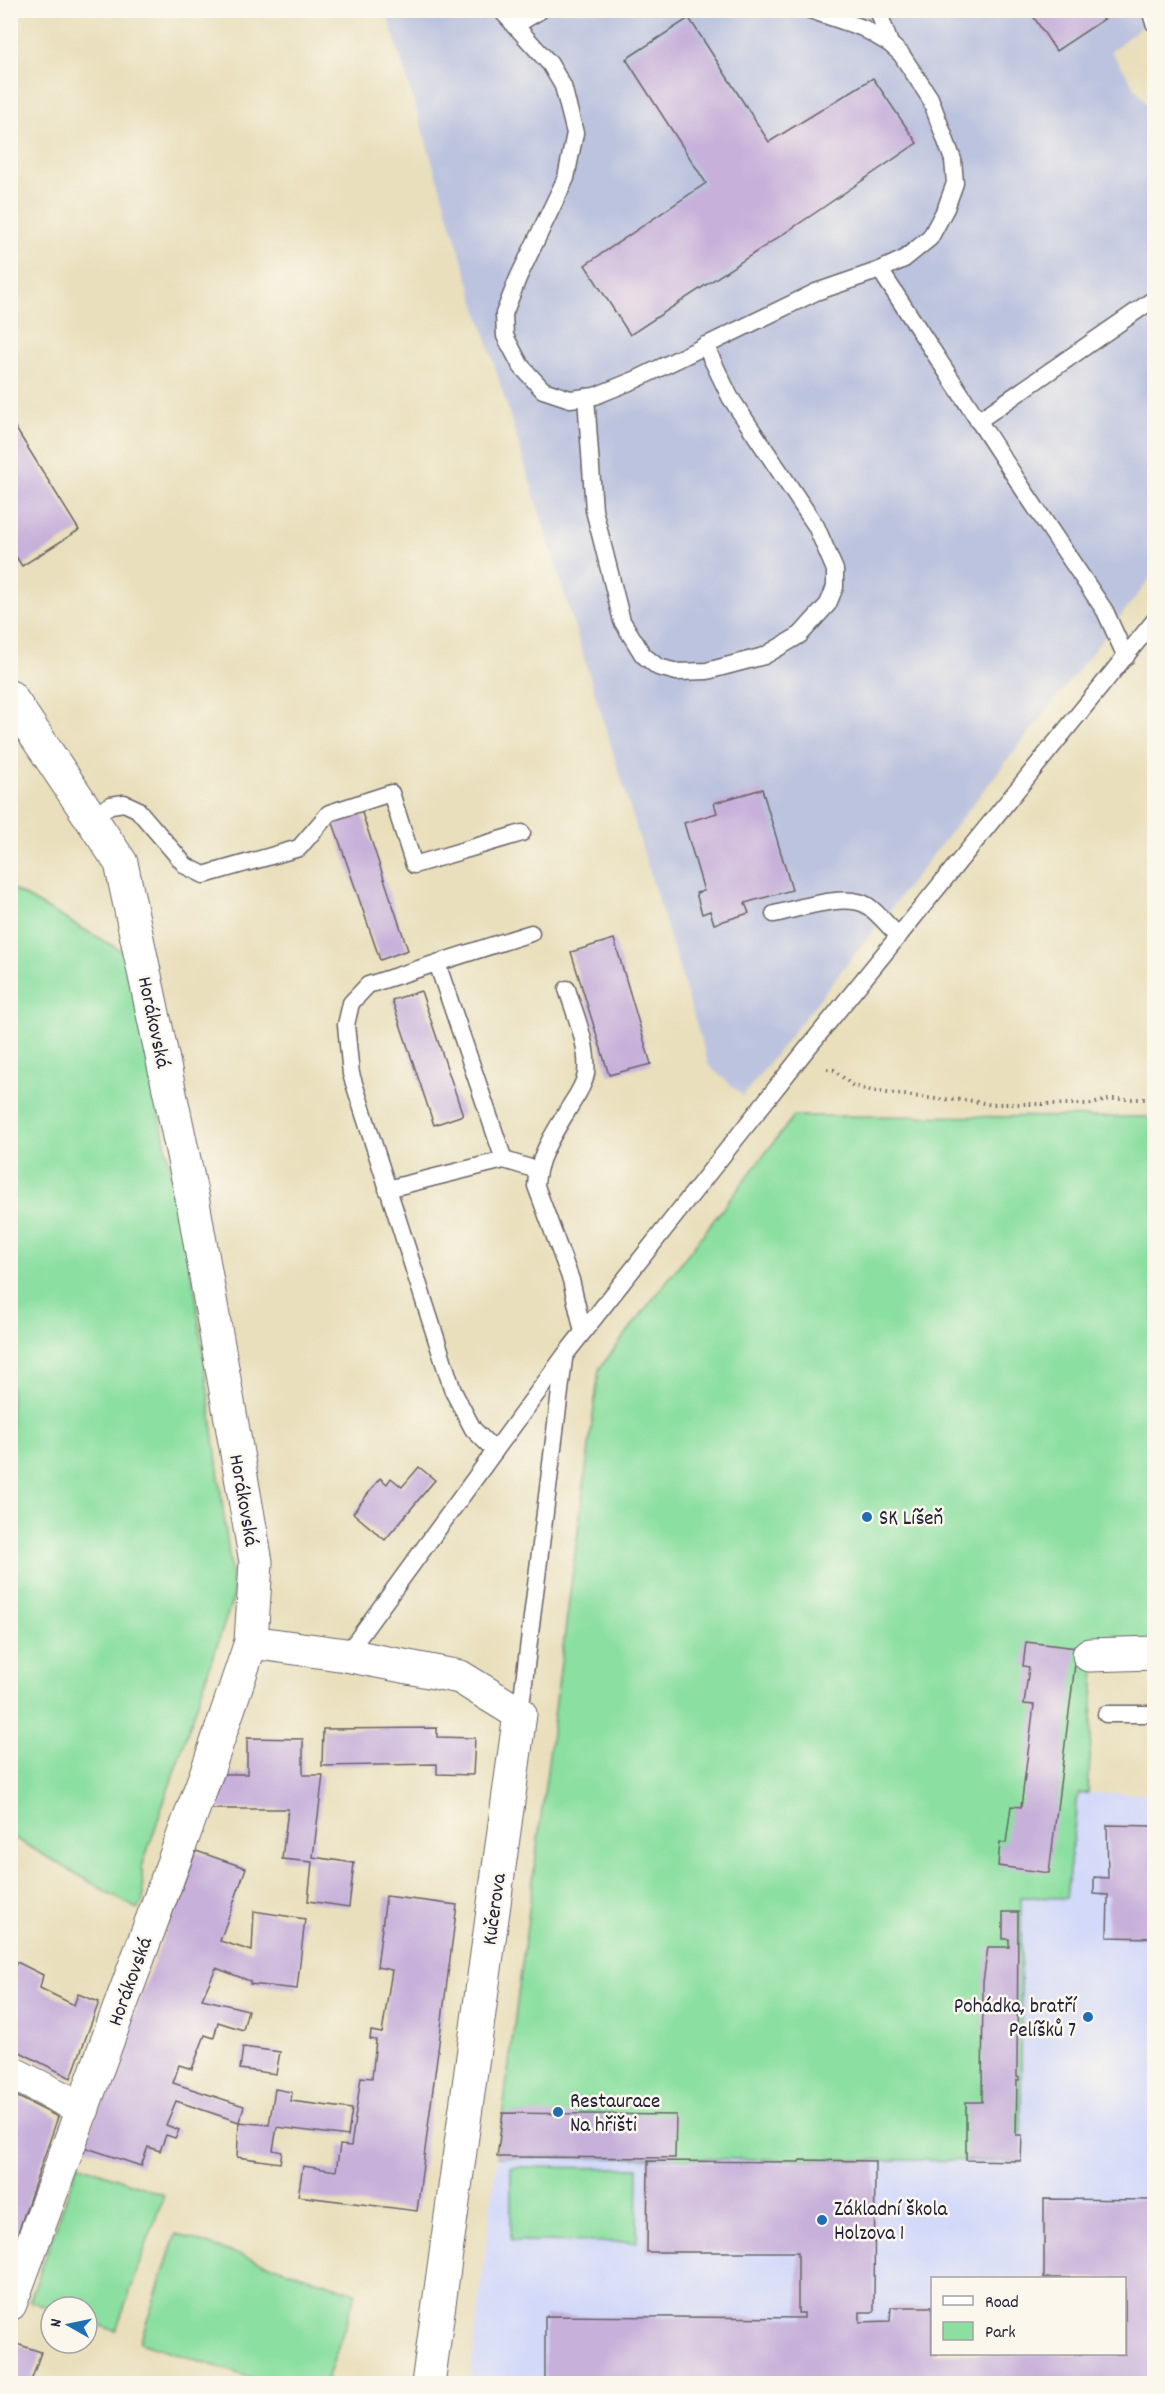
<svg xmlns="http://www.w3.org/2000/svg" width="1165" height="2394" font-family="Dekko,sans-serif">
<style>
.built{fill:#d3d9f9;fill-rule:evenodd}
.industrial{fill:#bcc3de}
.green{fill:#8bdfa0;stroke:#56806e;stroke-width:1.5}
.building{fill:#c7b1da}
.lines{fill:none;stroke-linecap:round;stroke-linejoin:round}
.service-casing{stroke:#686468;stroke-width:19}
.minor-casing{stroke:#686468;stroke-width:35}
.path{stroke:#686468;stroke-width:4;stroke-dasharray:1.5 4.5;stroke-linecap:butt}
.service{stroke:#fff;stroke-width:16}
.minor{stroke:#fff;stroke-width:33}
.poi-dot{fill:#1f6fb2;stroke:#fbf7ec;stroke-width:2}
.labels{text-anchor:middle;stroke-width:5;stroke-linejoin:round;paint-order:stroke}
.street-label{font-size:21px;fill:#22223b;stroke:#fbf7ec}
.poi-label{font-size:21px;fill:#22223b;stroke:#fbf7ec;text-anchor:start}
</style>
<rect width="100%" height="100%" fill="#fbf7ec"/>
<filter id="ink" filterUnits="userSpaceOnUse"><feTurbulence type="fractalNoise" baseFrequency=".0167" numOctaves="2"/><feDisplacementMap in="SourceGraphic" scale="12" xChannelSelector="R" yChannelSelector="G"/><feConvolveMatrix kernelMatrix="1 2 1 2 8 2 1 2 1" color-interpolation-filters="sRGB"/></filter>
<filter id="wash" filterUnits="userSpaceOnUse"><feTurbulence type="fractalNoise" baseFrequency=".008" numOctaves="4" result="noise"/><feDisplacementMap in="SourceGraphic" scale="24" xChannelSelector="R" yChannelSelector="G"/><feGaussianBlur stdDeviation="1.35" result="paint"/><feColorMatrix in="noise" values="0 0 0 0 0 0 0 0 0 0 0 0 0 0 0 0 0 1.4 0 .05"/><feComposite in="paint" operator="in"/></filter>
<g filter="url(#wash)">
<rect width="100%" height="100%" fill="#e9dfbc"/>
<path class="built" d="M1078,1793L1154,1794V2383L469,2384L497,2157L1021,2161V1896L1066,1898ZM932,2278H1124V2354H932Z"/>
<polygon class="industrial" points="386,11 1154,11 1154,17 1111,51 1154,116 1154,574 743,1096 709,1066"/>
<g class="green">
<polygon points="11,888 127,954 195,1290 234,1595 142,1867 143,1901 138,1910 11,1836"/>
<polygon points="794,1116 1154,1117 1154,1666 1095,1667 1088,1793 1078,1794 1066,1898 1021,1897 1021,2161 497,2157 599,1369"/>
<polygon points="78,2164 164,2195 116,2331 87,2321 87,2307 51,2307 51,2309 30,2301"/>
<polygon points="511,2167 638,2168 637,2242 511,2241"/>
<polygon points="176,2234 356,2293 326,2383 268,2383 140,2342"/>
</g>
<g id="blocks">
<g class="building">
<polygon points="1029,10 1118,10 1056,51"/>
<polygon points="689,18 769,142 873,78 917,143 815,213 630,335 585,265 706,183 626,59"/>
<polygon points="10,419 79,530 22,566 10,547"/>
<polygon points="762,789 792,890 745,903 749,913 714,924 710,911 702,914 696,893 704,891 684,823 717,813 714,803"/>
<polygon points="361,810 408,950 380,960 332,820"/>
<polygon points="614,939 651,1064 609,1075 571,952"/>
<polygon points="421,991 463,1115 434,1125 392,1000"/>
<polygon points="419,1467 435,1480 385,1540 353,1513 380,1478 387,1484 391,1478 402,1487"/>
<polygon points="1026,1642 1077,1648 1049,1873 998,1866 1000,1842 1006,1843 1011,1806 1021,1807 1034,1705 1024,1704 1029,1667 1023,1666"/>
<polygon points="437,1728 437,1737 475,1738 473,1775 437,1774 437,1764 322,1766 323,1729"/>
<polygon points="247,1738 303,1739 303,1775 323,1775 313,1857 354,1863 349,1907 308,1901 312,1862 282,1859 288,1809 211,1809 224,1774 247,1774"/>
<polygon points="1107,1825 1154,1826 1154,1938 1107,1937 1108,1895 1094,1894 1094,1877 1108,1878"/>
<polygon points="196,1851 246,1868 220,1941 252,1951 254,1911 305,1919 297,1989 250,1984 250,1981 216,1968 202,1999 248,2010 243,2030 218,2022 214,2038 205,2035 192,2069 179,2065 173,2083 244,2106 239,2122 176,2101 166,2125 179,2130 175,2138 166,2135 160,2151 148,2147 141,2166 84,2147"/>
<polygon points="386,1896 457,1905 417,2211 298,2196 303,2166 336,2171 340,2145 351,2146 361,2077 372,2078 376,2040 370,2039 371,2031 382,2033 392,1970 377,1967"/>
<polygon points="1003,1912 1018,1912 1017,2077 1019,2077 1019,2080 1017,2080 1016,2135 1022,2135 1021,2161 966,2160 966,2102 982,2102 983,1982 988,1947 1009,1947 1009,1939 1003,1939"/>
<polygon points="17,1962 43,1975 40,1988 74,2005 78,1994 99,2002 71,2078 10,2047 10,1973"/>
<polygon points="243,2047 280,2052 276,2074 240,2069"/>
<polygon points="275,2089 292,2092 291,2101 352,2109 348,2136 277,2127 273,2150 282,2152 280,2163 237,2157 239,2122 269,2125"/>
<polygon points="10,2093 58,2117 17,2235 10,2232 10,2145 15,2133 10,2131"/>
<polygon points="503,2113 676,2115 675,2158 497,2157"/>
<polygon points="800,2160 875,2161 874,2312 860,2312 860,2322 890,2321 891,2307 932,2307 932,2354 1125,2354 1125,2278 1044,2278 1044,2199 1154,2200 1154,2384 545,2384 545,2316 804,2318 804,2313 798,2313 798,2252 647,2252 648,2161 799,2162"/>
<polygon points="14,2343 41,2352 30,2384 10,2384 10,2352"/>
<polygon points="131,2379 152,2379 151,2384 131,2384"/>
</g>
</g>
</g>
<g filter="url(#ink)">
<use href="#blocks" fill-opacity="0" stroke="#686468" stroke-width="1.5"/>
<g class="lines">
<defs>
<g id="service">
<polyline points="501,10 550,64 563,86 575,133 566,178 518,278 504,314 505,336 521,366 543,390 570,399 595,396 637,379 816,292 880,270 904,259 930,238 946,208 955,183 953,160 930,98 901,54 890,44 863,28 810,10"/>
<polyline points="878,10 890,44"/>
<polyline points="1150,10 1154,23"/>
<polyline points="514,26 541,10"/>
<polyline points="880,270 1025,492 1105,611 1126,657"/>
<polyline points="586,397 594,510 622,621 643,655 658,667 677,672 707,671 764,656 800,635 828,604 835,587 835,570 816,526 730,397 705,345"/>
<polyline points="978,421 1154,299"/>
<polyline points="90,817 111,805 124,803 137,809 186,866 204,875 299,848 329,813 391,793 414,865 522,833"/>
<path d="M774,914C797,909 847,892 868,906C879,914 889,927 899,936"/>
<polyline points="437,963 504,1160"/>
<path d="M567,989C575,1015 589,1045 586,1074C584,1084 578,1094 572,1103C557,1129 537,1155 536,1186L571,1280L583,1332"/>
<polyline points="387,1189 504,1160 537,1170"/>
<polyline points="495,1451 473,1429 453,1391 351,1074 346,1025 351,1003 368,985 531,933"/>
<polyline points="346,1655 565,1355 802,1055 1154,621"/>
<polyline points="520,1714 564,1359"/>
<polyline points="1106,1714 1154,1714"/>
</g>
<g id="minor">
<polyline points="10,697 121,863 193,1202 256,1562 251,1642 208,1769 10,2304"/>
<polyline points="251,1642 346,1655 460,1677 520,1714 428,2384"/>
<polyline points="1089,1655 1154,1653"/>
<polyline points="10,2072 83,2109"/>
</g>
</defs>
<use href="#service" class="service-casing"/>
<use href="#minor" class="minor-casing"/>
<polyline class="path" points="827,1069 834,1070 852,1085 871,1091 936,1099 967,1100 988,1104 1091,1104 1113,1099 1154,1099"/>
<use href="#service" class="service"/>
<use href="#minor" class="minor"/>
</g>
</g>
<g class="poi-dot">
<circle cx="867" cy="1517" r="6"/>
<circle cx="1088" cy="2017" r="6"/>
<circle cx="558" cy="2112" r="6"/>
<circle cx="822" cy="2220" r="6"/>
</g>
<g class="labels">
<g class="street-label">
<text transform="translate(155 1022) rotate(78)" y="7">Horákovská</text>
<text transform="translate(245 1500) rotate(80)" y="7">Horákovská</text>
<text transform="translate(493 1909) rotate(-82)" y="7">Kučerova</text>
<text transform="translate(129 1981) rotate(-70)" y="7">Horákovská</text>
</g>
<g class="poi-label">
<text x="879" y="1524">SK Líšeň</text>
<text x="1076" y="2012" text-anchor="end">Pohádka, bratří<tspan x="1076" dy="24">Pelíšků 7</tspan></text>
<text x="570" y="2107">Restaurace<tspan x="570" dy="24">Na hřišti</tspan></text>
<text x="834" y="2215">Základní škola<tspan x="834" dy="24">Holzova 1</tspan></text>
</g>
</g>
<rect width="1165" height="2394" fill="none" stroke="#fbf7ec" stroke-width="36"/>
<rect x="931" y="2277" width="195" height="78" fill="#fbf7ec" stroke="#a4a2a5" stroke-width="1.5"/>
<rect x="943" y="2296" width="30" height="9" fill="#ffffff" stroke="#a4a2a5" stroke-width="1.5"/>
<text x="985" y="2307" font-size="18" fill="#22223b">Road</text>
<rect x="943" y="2322" width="30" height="18" fill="#8bdfa0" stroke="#a4a2a5" stroke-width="1.5"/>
<text x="985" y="2337" font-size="18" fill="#22223b">Park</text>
<g transform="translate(69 2325) rotate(279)"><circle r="28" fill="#fbf7ec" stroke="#a4a2a5" stroke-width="1.5"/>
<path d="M0-4.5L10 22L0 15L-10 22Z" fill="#1f6fb2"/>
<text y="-9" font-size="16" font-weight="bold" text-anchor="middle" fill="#22223b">N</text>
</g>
</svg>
